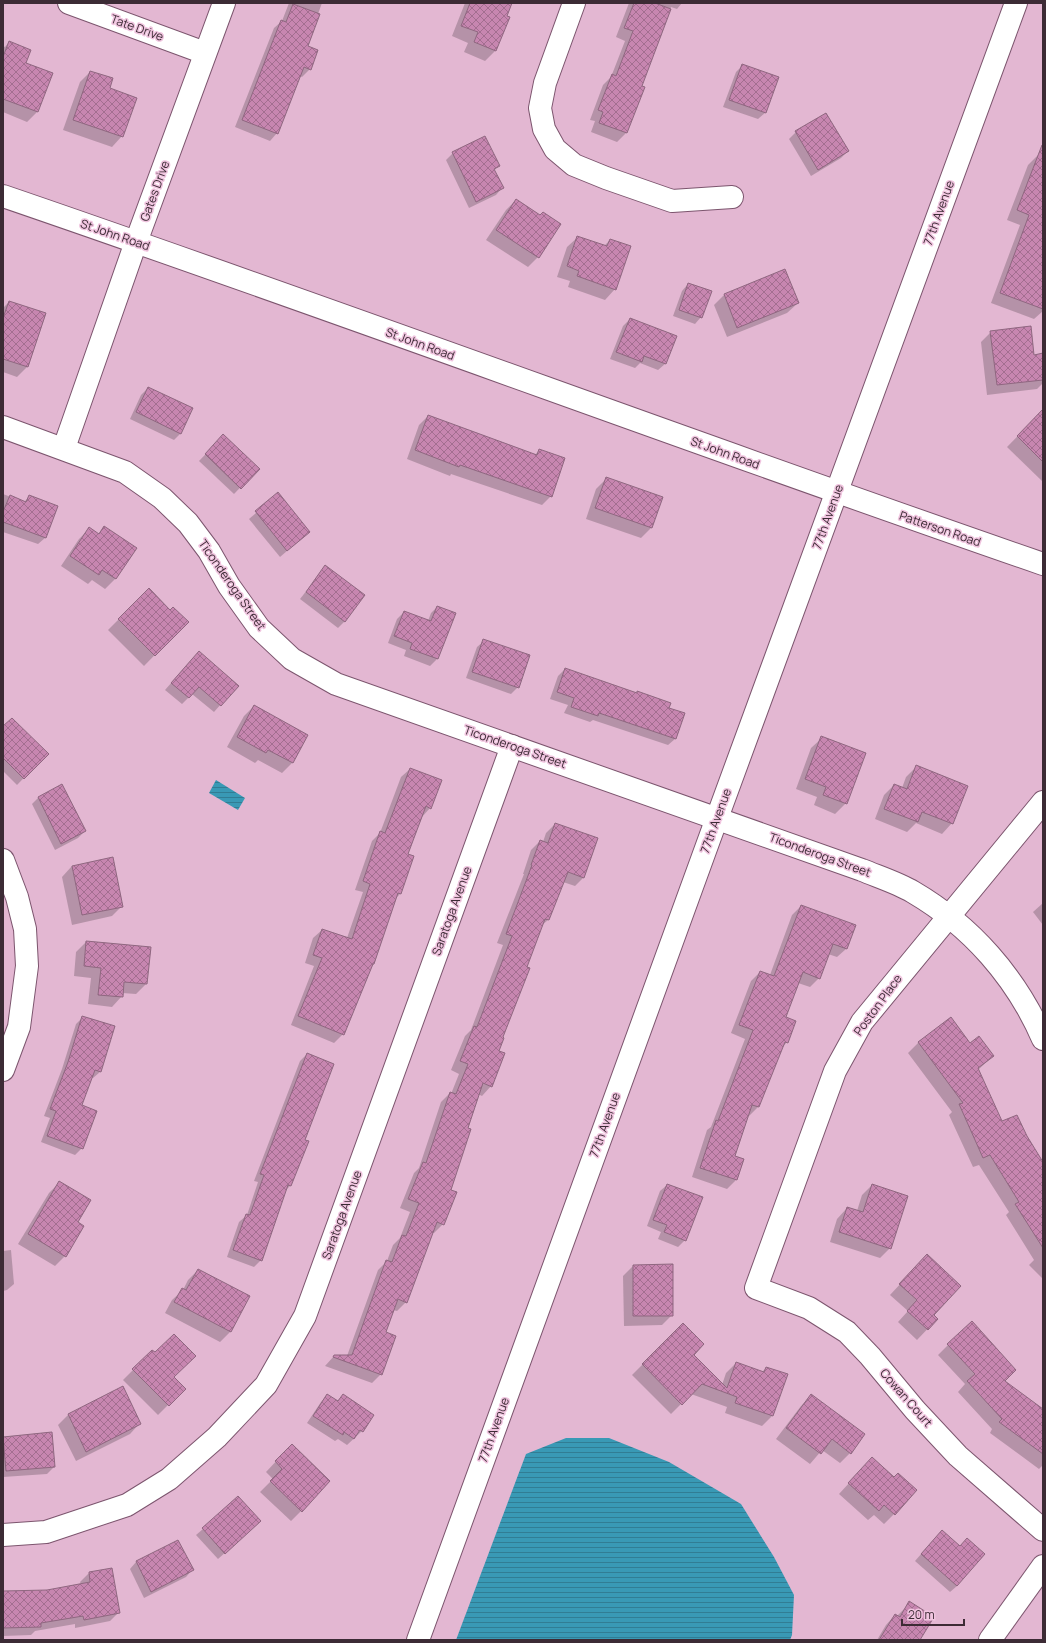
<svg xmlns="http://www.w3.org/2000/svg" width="1046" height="1643" font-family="Manrope,sans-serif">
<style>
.water{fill:url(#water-rules)}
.shadow{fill:#0003}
.building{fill:url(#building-cross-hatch);stroke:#8f6780}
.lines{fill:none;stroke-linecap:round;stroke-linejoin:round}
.minor-casing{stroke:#7c556e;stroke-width:24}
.minor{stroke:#fff;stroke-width:22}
.labels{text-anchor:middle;stroke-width:3;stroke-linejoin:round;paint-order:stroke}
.street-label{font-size:12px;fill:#3c2b35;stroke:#f0c4df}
</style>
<defs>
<pattern id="water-rules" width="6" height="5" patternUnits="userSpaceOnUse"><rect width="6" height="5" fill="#3999b5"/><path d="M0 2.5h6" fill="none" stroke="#317d94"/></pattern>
<pattern id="building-cross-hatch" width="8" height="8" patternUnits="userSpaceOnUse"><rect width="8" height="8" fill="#c786b0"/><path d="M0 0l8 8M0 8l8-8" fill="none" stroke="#a36e90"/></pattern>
</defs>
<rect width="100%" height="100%" fill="#e3b7d2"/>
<g class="water">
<polygon points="216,780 245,798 238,810 209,793"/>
<polygon points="566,1438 609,1438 669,1462 741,1504 774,1557 794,1595 792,1635 790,1640 456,1640 526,1454"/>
</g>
<g class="shadow">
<polygon points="289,3 322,3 306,47 310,69 302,77 300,76 277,133 270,141 235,127 274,28 282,21"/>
<polygon points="465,3 506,3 496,50 485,61 464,52 468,43 452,36"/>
<polygon points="629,3 682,3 677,9 671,7 641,86 627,132 617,142 591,132 595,121 590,120 603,85 611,77 625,41 616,37"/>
<polygon points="9,42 25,64 37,112 27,122 3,112 3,46 5,47"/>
<polygon points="743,65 778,78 765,113 758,119 723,107 736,72"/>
<polygon points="90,72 108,89 122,136 112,147 63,130 80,82"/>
<polygon points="796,132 848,151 841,158 811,176 789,139"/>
<polygon points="453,153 499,165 494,171 502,188 496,195 469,208 446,160"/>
<polygon points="1038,155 1043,157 1043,311 1034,319 991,303 1020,225 1007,220 1028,165"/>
<polygon points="516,200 538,257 528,267 486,240 506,210"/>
<polygon points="578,237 604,246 610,240 615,289 605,300 568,287 570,281 557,277 567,247"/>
<polygon points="785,271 798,303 787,313 727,337 714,305 724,295"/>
<polygon points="688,284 701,317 695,324 673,316 682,291"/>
<polygon points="9,302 45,314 27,367 17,377 3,372 3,308"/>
<polygon points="630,319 665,364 658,370 640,363 635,368 610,359 623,326"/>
<polygon points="991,332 1033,356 1043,354 1043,383 1037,389 987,395 981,342"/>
<polygon points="148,388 181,433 174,440 130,419 141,395"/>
<polygon points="1043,410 1043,482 1007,447"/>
<polygon points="428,416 535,455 539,450 551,496 542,505 451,474 450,476 407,459 419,425"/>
<polygon points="223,436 258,469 234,494 199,461"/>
<polygon points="606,479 651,528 641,538 586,519 596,489"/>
<polygon points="3,494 24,502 30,496 57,506 45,538 38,544 3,532"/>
<polygon points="278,494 309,532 280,557 249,519"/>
<polygon points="104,527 135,548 115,579 105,589 92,580 88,584 61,566 79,539 89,529 98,534"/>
<polygon points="325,567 345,621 338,628 300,599"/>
<polygon points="149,589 170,611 187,622 144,666 108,630"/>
<polygon points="437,607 454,613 437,659 430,666 404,656 406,650 388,643 397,619 404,612 428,621 431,613"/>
<polygon points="484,641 518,687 511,694 466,678 477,647"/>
<polygon points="192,659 237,686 214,712 192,694 182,704 165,690"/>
<polygon points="565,669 636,694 638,692 668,708 683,714 675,739 668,745 593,720 590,722 564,713 568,705 550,699 558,676"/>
<polygon points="254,706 307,736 292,763 282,773 258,760 255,763 227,747 244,716"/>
<polygon points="3,728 47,754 17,785 3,771"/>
<polygon points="822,738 846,803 835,814 814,805 817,797 796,789 811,748"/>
<polygon points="916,767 952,823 942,834 916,823 907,832 875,819 884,795 894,785 902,788 906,777"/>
<polygon points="410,769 430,808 422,817 407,854 413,856 400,894 395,899 374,964 371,966 343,1034 334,1043 291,1025 314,966 305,963 313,938 322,930 347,938 363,892 355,890 372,841 380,833 401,777"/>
<polygon points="62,785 85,831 78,838 55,850 32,804 38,798"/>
<polygon points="555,824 584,877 575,886 563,882 548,920 541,926 501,1038 491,1086 482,1096 478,1094 466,1129 450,1190 443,1224 434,1233 432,1232 406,1302 397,1311 393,1310 385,1333 381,1374 372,1383 325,1366 334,1356 347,1356 378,1270 387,1261 393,1245 400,1238 410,1212 400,1208 414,1173 419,1168 441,1102 450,1093 451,1094 459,1074 451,1070 465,1036 471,1030 503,945 497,943 524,874 523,874 531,850 540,841 543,842 546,833"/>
<polygon points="72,866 122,906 112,916 72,925 62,877"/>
<polygon points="1043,903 1043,925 1033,912"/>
<polygon points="801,906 846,949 837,957 828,954 819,978 810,987 798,983 785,1018 787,1042 782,1048 758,1107 749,1116 748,1115 734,1156 743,1159 736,1180 727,1189 692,1177 707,1130 711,1127 745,1039 731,1033 751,981 760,972 770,975 792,915"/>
<polygon points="86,942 146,984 136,994 122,993 122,996 112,1007 88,1004 91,978 74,976 76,952"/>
<polygon points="83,1017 114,1027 100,1072 93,1078 91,1078 81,1106 82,1148 75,1155 41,1142 50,1118 44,1116 62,1069 76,1024"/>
<polygon points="951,1018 970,1044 993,1056 978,1070 1002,1123 1026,1137 1043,1164 1043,1279 1029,1265 1034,1260 1006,1215 1009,1212 979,1165 973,1167 949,1115 952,1112 908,1053 918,1043"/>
<polygon points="307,1054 304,1140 290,1186 286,1190 261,1260 254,1267 227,1257 239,1222 247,1215 258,1182 254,1181 300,1061"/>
<polygon points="59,1183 76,1222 65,1256 55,1266 18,1244 49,1193"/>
<polygon points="667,1185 685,1240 678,1247 658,1239 661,1232 647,1226 660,1191"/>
<polygon points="872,1185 890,1248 880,1258 830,1242 837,1219 847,1208 857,1211 862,1195"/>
<polygon points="11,1250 14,1284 7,1290 3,1291 3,1251"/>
<polygon points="633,1266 672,1315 662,1325 624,1326 623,1276"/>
<polygon points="917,1266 933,1315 937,1319 917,1340 898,1322 908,1311 890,1295"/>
<polygon points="198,1270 248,1296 230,1332 220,1342 165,1313 172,1300 183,1290 188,1280"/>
<polygon points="683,1324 692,1355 722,1385 726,1373 736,1363 762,1372 766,1368 787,1375 772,1416 762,1426 725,1413 727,1407 691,1394 671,1414 632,1375"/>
<polygon points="948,1345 1004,1381 1043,1410 1043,1465 1039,1469 990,1433 992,1429 958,1392 965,1384 938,1355"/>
<polygon points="152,1351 173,1377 184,1389 158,1415 123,1380"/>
<polygon points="122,1388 140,1423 130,1434 76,1461 58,1425 68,1415"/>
<polygon points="327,1395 337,1401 343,1395 362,1431 347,1445 338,1439 335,1441 307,1423 321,1402"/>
<polygon points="811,1396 850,1453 840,1463 822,1450 810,1464 776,1439 801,1406"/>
<polygon points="3,1438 54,1467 47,1474 3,1477"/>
<polygon points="281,1456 301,1511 291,1521 260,1492 273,1479 266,1472"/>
<polygon points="872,1458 894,1478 894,1514 884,1524 874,1515 868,1520 839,1494"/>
<polygon points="253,1528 218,1559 196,1535 203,1529"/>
<polygon points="935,1538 960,1547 957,1586 950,1592 915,1561"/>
<polygon points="178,1541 192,1570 186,1577 144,1598 130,1569 136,1562"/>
<polygon points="89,1573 119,1612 110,1621 75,1628 75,1624 35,1631 31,1635 3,1636 3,1592 47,1591 81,1584 80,1582"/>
<polygon points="910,1603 919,1640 877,1640 886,1625 895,1615 897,1616"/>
</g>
<g class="building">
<polygon points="470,3 512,3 507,16 510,17 496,51 474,42 478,32 461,26"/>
<polygon points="634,3 655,3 671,9 642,86 645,87 627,133 599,123 603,112 598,110 612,74 616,76 633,31 624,28"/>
<polygon points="293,4 320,14 308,46 318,50 311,70 304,67 278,134 242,120 281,20 286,22"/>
<polygon points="9,41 31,50 26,63 53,73 38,112 3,99 3,57"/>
<polygon points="742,64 779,77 766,113 729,100"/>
<polygon points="90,71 113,78 110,88 137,98 123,137 73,120"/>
<polygon points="826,113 849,151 818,170 795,131"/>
<polygon points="485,136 500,166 494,169 504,188 476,202 452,152"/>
<polygon points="1042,145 1043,145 1043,309 1000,293 1029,215 1017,210"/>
<polygon points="516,199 540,215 543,212 561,224 539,258 496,230"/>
<polygon points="577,236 607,246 610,239 631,246 616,290 577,276 579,271 567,266"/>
<polygon points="785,269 799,303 737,328 724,294"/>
<polygon points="688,283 712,291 702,318 679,310"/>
<polygon points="9,301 46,313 28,367 3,359 3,318"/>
<polygon points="630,318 677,336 666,364 644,356 642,362 616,352"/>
<polygon points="1031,326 1034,355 1043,353 1043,380 997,385 990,331"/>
<polygon points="148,387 193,408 181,434 136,412"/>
<polygon points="1043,409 1043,462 1017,436"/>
<polygon points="428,415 537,455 539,449 565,458 552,497 460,465 459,467 415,450"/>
<polygon points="223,434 260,469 241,489 205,454"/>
<polygon points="606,477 663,497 652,528 595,508"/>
<polygon points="278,492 310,532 287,551 255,511"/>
<polygon points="10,495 26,502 29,495 58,506 46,538 3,522 3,512"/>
<polygon points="104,526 137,548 116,579 102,570 99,575 70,556 89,527 99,534"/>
<polygon points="325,565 365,595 345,622 306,592"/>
<polygon points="149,588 170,610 173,607 189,622 155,656 118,619"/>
<polygon points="437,606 456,613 438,659 410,649 412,643 394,636 404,611 431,621"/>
<polygon points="483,639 530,655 519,688 472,672"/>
<polygon points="199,651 239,686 221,706 199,687 189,698 171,683"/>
<polygon points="565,668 637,693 637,691 671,703 669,708 685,713 676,739 599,713 598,716 571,707 574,698 557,692"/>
<polygon points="254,705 308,735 293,763 268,750 266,753 237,737"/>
<polygon points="12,718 49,754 24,779 3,758 3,726"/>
<polygon points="821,736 866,753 847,804 823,795 826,787 805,779"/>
<polygon points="916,765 968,786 953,824 922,812 918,822 884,809 894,784 907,789"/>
<polygon points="410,768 442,780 431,809 426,806 408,854 414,856 401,894 398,893 374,964 373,964 344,1035 298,1016 322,958 313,955 322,929 352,939 370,884 363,881 380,831 385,833"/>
<polygon points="62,784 86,831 61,844 38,797"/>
<polygon points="555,823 598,838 584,878 568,872 549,920 545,919 527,967 530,968 503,1037 504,1038 499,1051 505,1053 492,1087 483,1083 468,1128 471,1129 451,1190 457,1192 444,1225 437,1222 407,1303 398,1299 386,1332 396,1336 382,1375 333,1357 334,1355 352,1355 386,1260 392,1262 402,1235 406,1236 419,1203 408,1199 423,1162 426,1163 450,1092 456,1094 468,1064 460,1061 474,1026 477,1027 512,936 506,934 532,865 531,865 540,840 548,843"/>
<polygon points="113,857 123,907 82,915 72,866"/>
<polygon points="801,905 856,925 847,949 833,944 820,979 803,972 786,1017 796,1021 788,1043 785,1042 759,1107 752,1105 735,1156 744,1159 737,1180 700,1168 716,1120 718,1121 753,1030 739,1025 760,971 774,976"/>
<polygon points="86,941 151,947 147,984 124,982 123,997 98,995 101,968 84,966"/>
<polygon points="82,1016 115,1026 101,1072 95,1070 82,1105 97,1111 83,1149 47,1136 56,1111 50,1109 68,1062"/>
<polygon points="951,1017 970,1043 979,1036 994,1056 978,1068 1002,1121 1017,1115 1027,1136 1043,1162 1043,1248 1015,1204 1019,1202 990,1155 983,1158 959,1104 963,1103 918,1042"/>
<polygon points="307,1053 334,1064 305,1140 309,1141 291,1186 288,1185 262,1261 233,1250 246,1214 250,1215 264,1175 260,1174"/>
<polygon points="59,1181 91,1200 78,1222 84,1226 66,1257 28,1234"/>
<polygon points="667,1184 703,1197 686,1241 664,1232 667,1225 653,1220"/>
<polygon points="872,1184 908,1196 891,1249 839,1232 847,1207 863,1212"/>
<polygon points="927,1254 961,1286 934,1315 938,1319 928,1330 907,1311 917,1300 899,1284"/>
<polygon points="673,1264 673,1316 633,1316 633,1265"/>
<polygon points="198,1269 250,1296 231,1332 174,1302 182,1288 186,1290"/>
<polygon points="972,1321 1016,1370 1005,1381 1043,1409 1043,1454 999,1422 1002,1419 967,1381 975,1374 947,1344"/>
<polygon points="683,1323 704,1344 694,1355 727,1388 736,1362 764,1372 766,1367 788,1374 773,1416 735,1403 737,1397 702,1384 682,1405 642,1364"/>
<polygon points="174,1334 196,1356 174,1377 186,1389 169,1406 132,1369 152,1350 155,1352"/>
<polygon points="123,1386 141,1424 86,1452 68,1414"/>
<polygon points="327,1394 338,1401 343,1394 374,1415 363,1432 360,1430 354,1439 344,1432 343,1435 313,1416"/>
<polygon points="811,1394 865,1434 851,1454 832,1439 821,1454 786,1428"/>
<polygon points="52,1432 55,1467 6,1471 3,1437"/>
<polygon points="292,1444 330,1481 302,1512 270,1481 282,1469 275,1461"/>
<polygon points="872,1457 894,1477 898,1473 917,1490 895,1515 884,1505 879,1511 848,1483"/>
<polygon points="238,1496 261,1521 225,1554 202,1528"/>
<polygon points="942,1530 960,1546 967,1538 985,1554 957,1586 921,1554"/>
<polygon points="178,1540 194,1570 151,1592 136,1561"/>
<polygon points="112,1568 120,1613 84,1620 83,1616 41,1623 41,1627 3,1628 3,1591 47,1590 90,1582 89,1572"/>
<polygon points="909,1601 934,1617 920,1640 879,1640 895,1614 900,1617"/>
</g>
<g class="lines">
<defs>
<g id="minor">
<polyline points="69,3 205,53"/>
<polyline points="574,3 545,83 540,108 544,129 555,149 574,165 606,178 672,201 732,197"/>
<path d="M3,196C351,315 695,444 1043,564"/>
<path d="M3,427L125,472L162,498L188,523L209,551L229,586L259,628L292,659L336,684L862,870C879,877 898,883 913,892C971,926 1016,977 1043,1039"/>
<polyline points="64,448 136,242 224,3"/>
<polyline points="1043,802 862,1022 835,1071 756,1288 809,1308 847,1332 870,1356 915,1410 958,1456 1043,1530"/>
<polyline points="3,860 17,897 25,929 27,966 19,1027 3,1070"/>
<polyline points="3,1535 46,1532 127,1505 169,1479 217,1437 266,1385 305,1316 512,746"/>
<polyline points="418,1640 717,818 1016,3"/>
<polyline points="990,1640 1043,1566"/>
</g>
</defs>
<use href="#minor" class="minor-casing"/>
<use href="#minor" class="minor"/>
</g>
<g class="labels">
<g class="street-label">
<text transform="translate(137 28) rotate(20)" y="4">Tate Drive</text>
<text transform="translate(155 191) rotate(-70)" y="4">Gates Drive</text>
<text transform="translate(939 213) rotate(-70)" y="4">77th Avenue</text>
<text transform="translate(115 235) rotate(19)" y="4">St John Road</text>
<text transform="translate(420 344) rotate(20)" y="4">St John Road</text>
<text transform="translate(725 453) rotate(20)" y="4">St John Road</text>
<text transform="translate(828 517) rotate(-70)" y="4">77th Avenue</text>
<text transform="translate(940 529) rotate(19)" y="4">Patterson Road</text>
<text transform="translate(232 585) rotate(55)" y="4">Ticonderoga Street</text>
<text transform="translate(515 747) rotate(19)" y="4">Ticonderoga Street</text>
<text transform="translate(716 821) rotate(-70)" y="4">77th Avenue</text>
<text transform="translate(820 855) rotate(20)" y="4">Ticonderoga Street</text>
<text transform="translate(452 911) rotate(-70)" y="4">Saratoga Avenue</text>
<text transform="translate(878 1005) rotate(-54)" y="4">Poston Place</text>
<text transform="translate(605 1125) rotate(-70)" y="4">77th Avenue</text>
<text transform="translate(342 1215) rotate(-70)" y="4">Saratoga Avenue</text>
<text transform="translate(906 1398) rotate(49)" y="4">Cowan Court</text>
<text transform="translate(494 1430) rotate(-70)" y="4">77th Avenue</text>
</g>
</g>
<rect width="1046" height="1643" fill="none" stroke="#3c2b35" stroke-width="8"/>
<path d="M902 1619v6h62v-6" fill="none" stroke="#3c2b35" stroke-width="2"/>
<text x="908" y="1619" font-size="12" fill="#3c2b35" stroke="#f0c4df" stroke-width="3" paint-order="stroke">20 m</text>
</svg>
